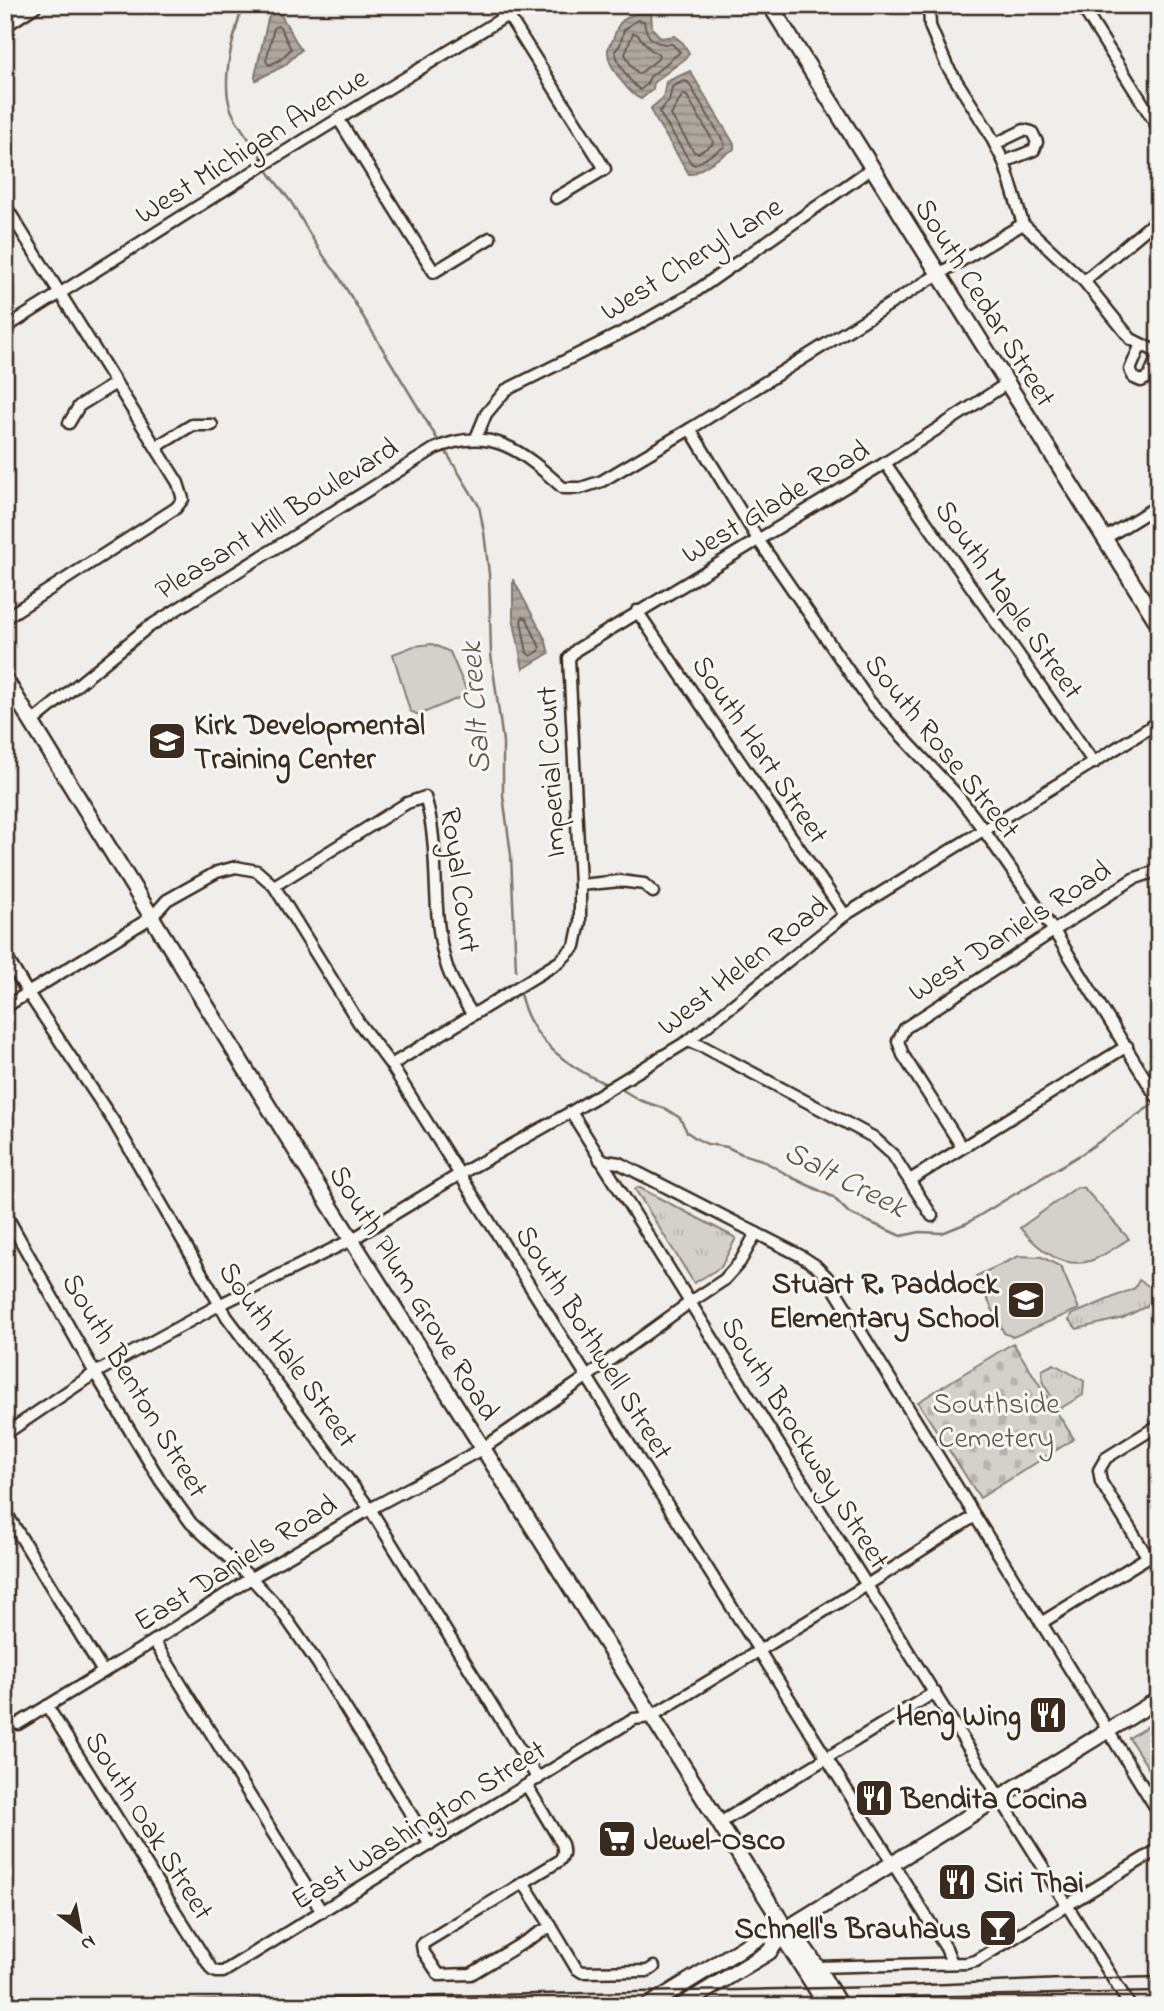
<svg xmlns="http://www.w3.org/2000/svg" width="1164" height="2011" font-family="'Indie Flower',sans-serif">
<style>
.cemetery{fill:url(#cemetery-stones);stroke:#887e75;stroke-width:2}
.park{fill:url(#park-tufts);stroke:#887e75;stroke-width:2}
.pitch{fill:#d4d1cc;stroke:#887e75;stroke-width:2}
.water{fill:url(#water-rules);stroke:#81766d;stroke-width:2}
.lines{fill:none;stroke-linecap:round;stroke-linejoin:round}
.shore{stroke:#695c52;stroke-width:2}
.stream{stroke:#81766d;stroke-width:2.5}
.street-casing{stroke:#3b2a1e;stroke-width:15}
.secondary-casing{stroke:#3b2a1e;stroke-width:19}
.street{stroke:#f6f6f2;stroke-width:10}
.secondary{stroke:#f6f6f2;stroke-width:14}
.rail{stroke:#3b2a1e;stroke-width:2.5}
.labels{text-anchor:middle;stroke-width:6;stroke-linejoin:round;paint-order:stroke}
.street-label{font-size:30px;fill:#3b2a1e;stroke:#f6f6f2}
.poi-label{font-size:30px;font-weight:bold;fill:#3b2a1e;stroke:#f6f6f2;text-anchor:start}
.park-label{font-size:30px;fill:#61544a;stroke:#f6f6f2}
.water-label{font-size:32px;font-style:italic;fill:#64564c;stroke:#f6f6f2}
</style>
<defs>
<pattern id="cemetery-stones" width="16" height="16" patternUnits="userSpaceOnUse" patternTransform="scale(1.75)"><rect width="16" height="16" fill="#d4d1cc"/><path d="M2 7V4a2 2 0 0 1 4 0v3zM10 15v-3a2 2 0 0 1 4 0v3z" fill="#b7b4af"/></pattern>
<pattern id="park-tufts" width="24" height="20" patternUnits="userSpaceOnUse" patternTransform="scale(1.75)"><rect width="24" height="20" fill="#d4d1cc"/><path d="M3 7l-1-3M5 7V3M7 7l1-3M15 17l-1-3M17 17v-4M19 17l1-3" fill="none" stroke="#b7b4af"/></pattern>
<pattern id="water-rules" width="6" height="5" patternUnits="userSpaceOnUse" patternTransform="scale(1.75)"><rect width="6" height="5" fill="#afa8a1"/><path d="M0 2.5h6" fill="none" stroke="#908983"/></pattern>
</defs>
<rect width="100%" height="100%" fill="#efeeea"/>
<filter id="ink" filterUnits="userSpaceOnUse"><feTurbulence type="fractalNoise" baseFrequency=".0143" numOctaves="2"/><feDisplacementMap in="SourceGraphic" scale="14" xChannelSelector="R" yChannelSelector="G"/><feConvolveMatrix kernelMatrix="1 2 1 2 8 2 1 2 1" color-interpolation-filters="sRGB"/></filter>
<g filter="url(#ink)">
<polygon class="cemetery" points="1013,1343 1074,1439 980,1498 918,1402"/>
<g class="park">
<polygon points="638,1187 736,1238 721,1267 694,1283 635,1189"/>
<polygon points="1139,1280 1150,1287 1153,1303 1123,1318 1077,1329 1069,1320 1071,1315 1135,1288"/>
<polygon points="1054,1364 1084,1381 1083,1395 1059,1409 1043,1383 1042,1370"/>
<polygon points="1159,1719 1159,1785 1129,1738"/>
</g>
<g class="pitch">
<polygon points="432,644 450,652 468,694 419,715 410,711 393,654 414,646"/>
<path d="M1077,1187L1084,1188L1129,1239C1118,1245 1107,1254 1095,1259C1064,1272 1040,1250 1020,1228Z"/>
<polygon points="1019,1256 1042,1257 1061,1267 1079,1309 1013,1337 1004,1333 976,1276"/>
</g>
<g class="water">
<polygon points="277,8 301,50 284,66 256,80 255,76 268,19 273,9"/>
<path d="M651,10L652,28L661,38L674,36L683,43L689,53L686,58L654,82L653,89L641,99C630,95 612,70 609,59C608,55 608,51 608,47C614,41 613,39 616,31C620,16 638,13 651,10Z"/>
<polygon points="690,71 734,144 734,149 693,174 689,174 653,115 651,108 663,98 666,82"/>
<polygon points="513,579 545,639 549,653 523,669 513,617"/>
</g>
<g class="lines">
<g class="shore">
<path d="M637,20L644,21C646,38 654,45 672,44L680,52L650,77L646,85L640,90C629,81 618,65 615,51L620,45L624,30Z"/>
<polygon points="277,26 280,27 291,49 280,60 269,65 266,61 274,28"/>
<polygon points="633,33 637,34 650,49 659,55 658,59 639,74 632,67 625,54"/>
<polygon points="684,81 688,82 725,144 724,147 695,165 691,163 659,112 669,101 672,87"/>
<polygon points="683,94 687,96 713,141 712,145 698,153 694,152 671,115"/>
<polygon points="523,617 527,619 540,648 539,651 531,656 527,653 521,621"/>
</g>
<g class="stream">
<path d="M243,5C234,35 219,82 232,112C239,128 253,143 262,158"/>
<path d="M268,171C275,182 283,191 291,202C306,225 317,251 336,272L438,440"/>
<polyline points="446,452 479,506 484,532 489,574 491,654 503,742 503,795 511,855 516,970"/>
<path d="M520,992C528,1037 566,1066 606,1084"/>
<polyline points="621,1089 639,1100 666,1109 680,1118 687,1132 697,1139 707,1144 727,1147 742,1154 762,1160 793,1178 833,1197 849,1213 901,1236 920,1232 942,1233 967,1223 1083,1153 1159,1100"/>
</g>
<defs>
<g id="street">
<polyline points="929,5 930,26 947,66 987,129 1004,162 1023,224 1084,281 1131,339 1159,353"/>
<polyline points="1081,5 1159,129"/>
<polyline points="508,15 605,169 556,198"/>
<polyline points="339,120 434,272 490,238"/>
<polyline points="995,144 1024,130 1032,132 1037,142 1034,150 1004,162"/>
<polyline points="5,205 178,483 183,499 176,508 5,618"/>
<polyline points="1084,281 1159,218"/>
<polyline points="5,328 270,161 524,5"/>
<polyline points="1141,344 1130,370 1134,378 1141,381 1149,377 1159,353"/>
<polyline points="69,423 79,406 116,383"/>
<polyline points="690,429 759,541 870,702 958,796 983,829 1054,931 1156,1096"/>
<polyline points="476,438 486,414 506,390 635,326 695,292 872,168"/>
<polyline points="156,447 192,425 212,425"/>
<polyline points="885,463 1094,763"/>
<polyline points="1104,539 1159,505"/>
<polyline points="637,611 845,915"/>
<path d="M32,722L147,628L434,449C491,424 522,451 563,488H581L602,481L690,429L927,281L1023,224"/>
<polyline points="580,885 620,881 644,884 653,892"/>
<path d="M274,886L407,803L425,797C442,851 429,912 447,967C452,983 463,999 472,1014"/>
<polyline points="5,955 28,993 114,1122 227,1317 370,1509 538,1779"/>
<polyline points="5,1007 152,917 167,900 217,872 236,867 257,871 274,886 359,1023 391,1065 946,1948 952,1963"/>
<polyline points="688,1041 704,1047 873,1137 893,1155 932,1216"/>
<polyline points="391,1065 559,962 575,946 580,922 580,885 569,658 576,650 885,463 1006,384"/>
<polyline points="571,1112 1130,2006"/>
<polyline points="962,1147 903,1055 898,1041 905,1028 1133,879 1156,871 1159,873"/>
<polyline points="600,1160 619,1163 801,1256 815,1265 827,1277 1159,1813"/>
<polyline points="910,1180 1127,1046"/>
<polyline points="5,1213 95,1373 160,1480 191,1523 251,1578 279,1608 318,1664 430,1845"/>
<polyline points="5,1434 95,1373 219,1305 351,1240 460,1174 571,1112 688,1041 845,915 1159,722"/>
<polyline points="5,1511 103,1672"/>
<polyline points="1147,1556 1101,1482 1099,1470 1106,1458 1159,1425"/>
<polyline points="1041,1623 1159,1550"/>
<polyline points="154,1641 322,1912"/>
<polyline points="47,1706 212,1970 217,1972 223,1972 634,1719 650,1717 867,1585 975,1516"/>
<polyline points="18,1724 154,1641 251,1578 370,1509 482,1449 588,1376 689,1303 724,1280 740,1262 756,1233"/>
<polyline points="718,1824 935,1692"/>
<path d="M523,1882L551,1926L471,1974L439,1975L423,1951L422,1945L424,1943L559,1861C564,1855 564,1851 562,1844L527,1786"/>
<polyline points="551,1926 576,1968 582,1972 648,1971 654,1967"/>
<polyline points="816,1967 967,1963 976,1961 1159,1849"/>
</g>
<g id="secondary">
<polyline points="770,5 1159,625"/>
<polyline points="5,24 34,5"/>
<path d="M5,679L312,1177L786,1929C807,1944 826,1984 840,2006"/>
<polyline points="786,1929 785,1940 827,2006"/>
<polyline points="648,2006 760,1937 786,1929 1159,1699"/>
<polyline points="681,2006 769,1952 786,1929"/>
</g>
</defs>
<use href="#street" class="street-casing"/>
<use href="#secondary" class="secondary-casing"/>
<use href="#street" class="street"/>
<use href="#secondary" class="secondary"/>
<g class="rail">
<polyline points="602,2003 1159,1992"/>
<polyline points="5,2005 880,1987 1060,1979 1159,1977"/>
</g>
</g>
</g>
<defs>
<symbol id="school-square" viewBox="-11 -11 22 22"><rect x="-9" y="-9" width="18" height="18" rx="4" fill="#3b2a1e" stroke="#f6f6f2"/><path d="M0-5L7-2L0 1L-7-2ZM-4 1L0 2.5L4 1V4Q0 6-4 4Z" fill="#fff"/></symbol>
<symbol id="restaurant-square" viewBox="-11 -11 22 22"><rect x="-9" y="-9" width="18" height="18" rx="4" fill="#3b2a1e" stroke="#f6f6f2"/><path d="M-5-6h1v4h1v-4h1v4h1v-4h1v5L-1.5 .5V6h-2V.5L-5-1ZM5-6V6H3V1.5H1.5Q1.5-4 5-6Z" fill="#fff"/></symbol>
<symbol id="supermarket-square" viewBox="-11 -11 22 22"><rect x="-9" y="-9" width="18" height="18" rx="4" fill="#3b2a1e" stroke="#f6f6f2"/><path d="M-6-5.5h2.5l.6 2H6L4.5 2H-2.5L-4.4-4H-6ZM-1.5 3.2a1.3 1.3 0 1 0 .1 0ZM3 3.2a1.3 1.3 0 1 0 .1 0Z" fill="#fff"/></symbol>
<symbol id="bar-square" viewBox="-11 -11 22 22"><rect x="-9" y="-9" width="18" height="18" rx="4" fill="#3b2a1e" stroke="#f6f6f2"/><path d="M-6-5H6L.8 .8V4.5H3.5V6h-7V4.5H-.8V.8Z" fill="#fff"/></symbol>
</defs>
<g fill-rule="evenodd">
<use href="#school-square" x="145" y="719" width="44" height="44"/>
<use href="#school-square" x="1004" y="1278" width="44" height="44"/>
<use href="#restaurant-square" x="1026" y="1693" width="44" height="44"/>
<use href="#restaurant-square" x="852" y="1776" width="44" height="44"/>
<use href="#supermarket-square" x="595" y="1817" width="44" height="44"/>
<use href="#restaurant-square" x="935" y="1860" width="44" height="44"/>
<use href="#bar-square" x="976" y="1906" width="44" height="44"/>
</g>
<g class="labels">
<g class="street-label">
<text transform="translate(251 145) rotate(-32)" y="10">West Michigan Avenue</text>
<text transform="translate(691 258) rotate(-32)" y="10">West Cheryl Lane</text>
<text transform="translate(986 302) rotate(58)" y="10">South Cedar Street</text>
<text transform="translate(775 501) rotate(-31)" y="10">West Glade Road</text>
<text transform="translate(276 518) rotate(-32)" y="10">Pleasant Hill Boulevard</text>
<text transform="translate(1010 599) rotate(55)" y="10">South Maple Street</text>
<text transform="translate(943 746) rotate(51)" y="10">South Rose Street</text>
<text transform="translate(761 749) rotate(56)" y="10">South Hart Street</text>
<text transform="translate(550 772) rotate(-93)" y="10">Imperial Court</text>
<text transform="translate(461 880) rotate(82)" y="10">Royal Court</text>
<text transform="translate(1009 930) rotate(-33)" y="10">West Daniels Road</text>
<text transform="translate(742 965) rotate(-38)" y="10">West Helen Road</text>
<text transform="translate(415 1292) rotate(58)" y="10">South Plum Grove Road</text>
<text transform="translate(595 1342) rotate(58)" y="10">South Bothwell Street</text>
<text transform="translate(289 1354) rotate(55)" y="10">South Hale Street</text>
<text transform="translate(136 1385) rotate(59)" y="10">South Benton Street</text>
<text transform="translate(806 1442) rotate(58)" y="10">South Brockway Street</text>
<text transform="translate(235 1562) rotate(-32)" y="10">East Daniels Road</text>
<text transform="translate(418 1824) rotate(-32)" y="10">East Washington Street</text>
<text transform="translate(150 1825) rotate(58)" y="10">South Oak Street</text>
</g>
<g class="poi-label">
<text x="194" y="734">Kirk Developmental<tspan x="194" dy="34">Training Center</tspan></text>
<text x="999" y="1293" text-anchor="end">Stuart R. Paddock<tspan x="999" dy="34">Elementary School</tspan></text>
<text x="1021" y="1725" text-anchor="end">Heng Wing</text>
<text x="901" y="1808">Bendita Cocina</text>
<text x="644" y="1849">Jewel-Osco</text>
<text x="984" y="1892">Siri Thai</text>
<text x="971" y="1938" text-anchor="end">Schnell's Brauhaus</text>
</g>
<g class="park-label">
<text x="996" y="1413">Southside<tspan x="996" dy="34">Cemetery</tspan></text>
</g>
<g class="water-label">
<text transform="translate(474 708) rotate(-94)" y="11">Salt Creek</text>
<text transform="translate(846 1178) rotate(27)" y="11">Salt Creek</text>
</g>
</g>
<rect width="1164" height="2011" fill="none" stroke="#f6f6f2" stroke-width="28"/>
<rect x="14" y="14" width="1136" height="1983" fill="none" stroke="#3b2a1e" stroke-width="2.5" filter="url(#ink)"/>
<g transform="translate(80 1930) rotate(148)" stroke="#f6f6f2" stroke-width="5" paint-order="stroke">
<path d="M0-5L12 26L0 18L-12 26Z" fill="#3b2a1e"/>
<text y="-10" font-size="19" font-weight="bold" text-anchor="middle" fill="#3b2a1e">N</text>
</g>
</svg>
